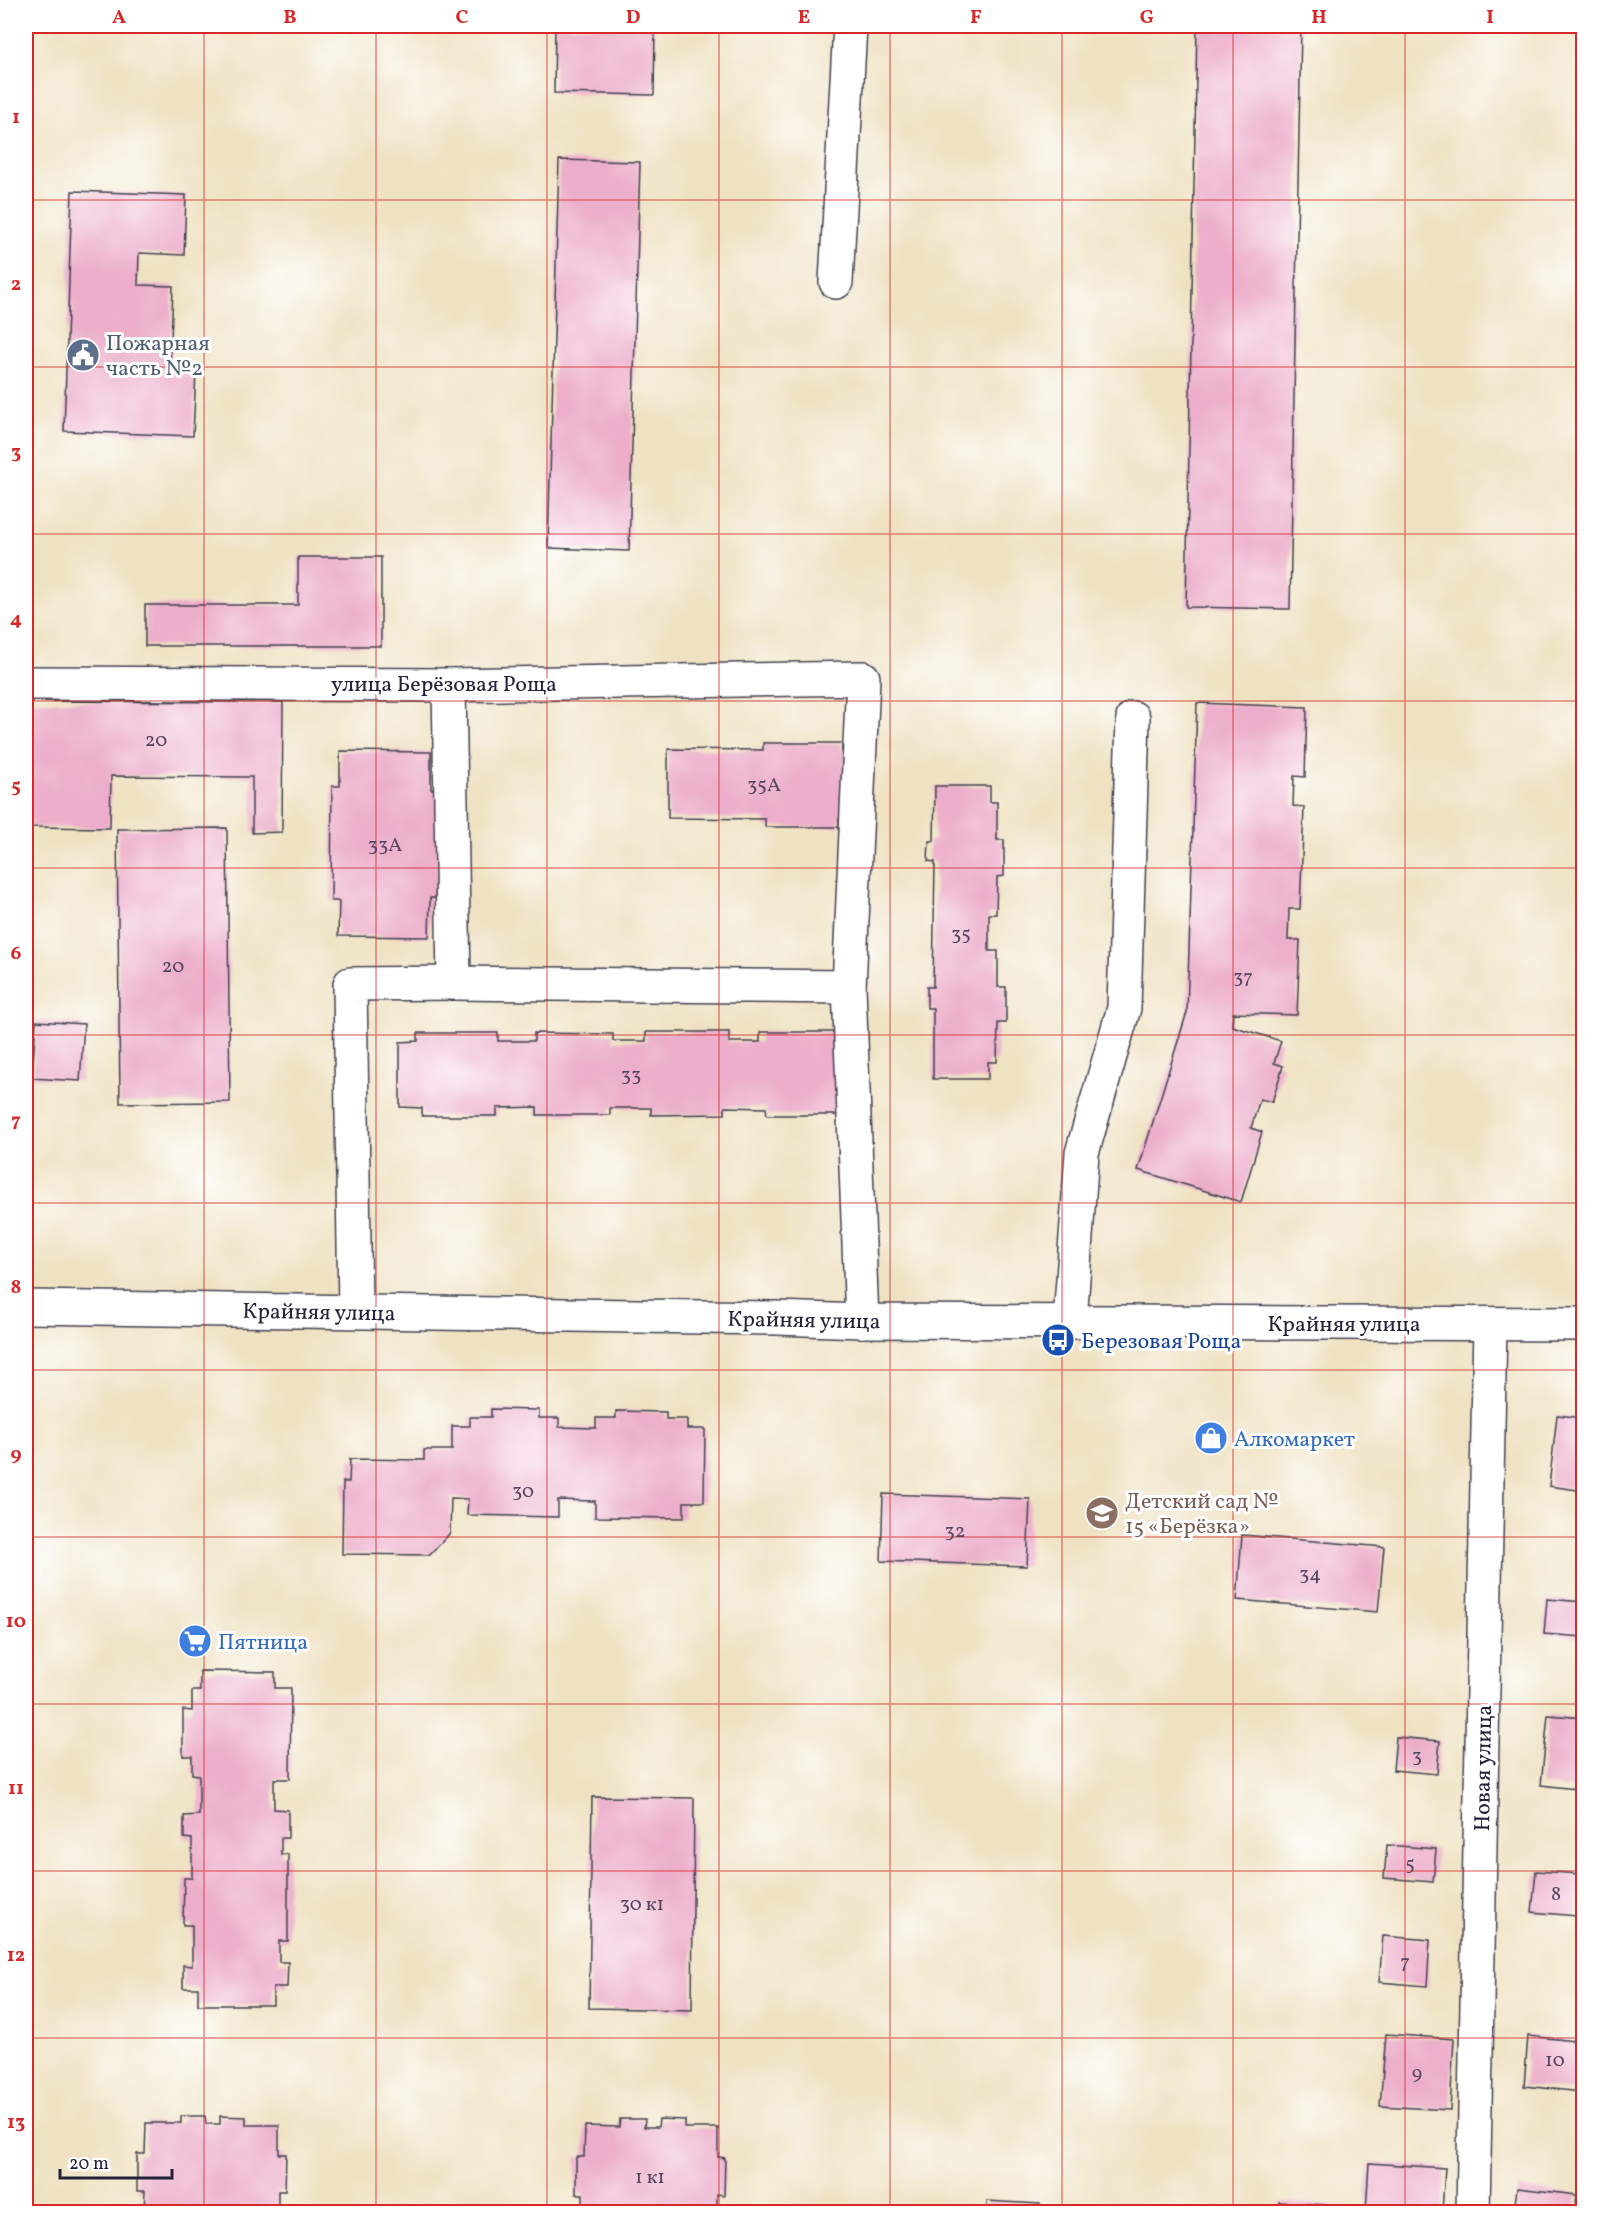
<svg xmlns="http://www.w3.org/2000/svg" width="1609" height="2238" font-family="Vollkorn,serif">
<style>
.building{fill:#ecaeca}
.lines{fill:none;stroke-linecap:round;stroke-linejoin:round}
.minor-casing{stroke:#413f4f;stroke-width:36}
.minor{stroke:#fff;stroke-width:33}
.grid{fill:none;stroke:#d62828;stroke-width:1.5;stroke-opacity:0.55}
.labels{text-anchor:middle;stroke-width:6;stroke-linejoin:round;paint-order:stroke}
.number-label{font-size:20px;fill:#54455f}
.service-label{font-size:22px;fill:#4e5e75;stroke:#fff;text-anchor:start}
.street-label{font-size:22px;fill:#22223b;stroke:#fff}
.transit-label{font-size:22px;fill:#164399;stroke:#fff;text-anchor:start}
.shop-label{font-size:22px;fill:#366cbe;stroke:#fff;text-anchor:start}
.education-label{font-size:22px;fill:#785e54;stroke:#fff;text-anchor:start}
.neatline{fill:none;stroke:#d62828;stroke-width:2}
.grid-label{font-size:20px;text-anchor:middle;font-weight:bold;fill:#d62828}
</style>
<rect width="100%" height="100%" fill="#fff"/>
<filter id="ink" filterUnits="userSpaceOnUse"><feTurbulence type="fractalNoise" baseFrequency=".0167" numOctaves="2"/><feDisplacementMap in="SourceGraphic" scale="12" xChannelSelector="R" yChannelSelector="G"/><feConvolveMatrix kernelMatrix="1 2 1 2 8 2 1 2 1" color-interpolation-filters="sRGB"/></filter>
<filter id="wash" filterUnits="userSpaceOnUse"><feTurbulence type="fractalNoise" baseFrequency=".008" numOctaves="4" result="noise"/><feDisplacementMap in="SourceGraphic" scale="24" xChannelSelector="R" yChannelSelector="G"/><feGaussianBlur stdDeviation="1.35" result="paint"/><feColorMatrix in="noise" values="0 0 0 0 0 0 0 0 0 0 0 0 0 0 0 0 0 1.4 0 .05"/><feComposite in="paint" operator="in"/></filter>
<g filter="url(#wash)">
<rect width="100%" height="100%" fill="#efe2c3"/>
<g id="blocks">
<g class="building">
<polygon points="555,26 655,26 654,95 554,93"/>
<polygon points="1197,26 1301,26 1290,609 1186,607"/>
<polygon points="559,160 640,162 629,551 548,548"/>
<polygon points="72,191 186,195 184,255 139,253 138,285 173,286 170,370 196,371 193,436 64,431"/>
<polygon points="298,557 381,557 381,646 145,646 145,605 298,605"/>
<polygon points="30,701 283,702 282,832 252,833 252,777 111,776 110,828 30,827"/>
<polygon points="1197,703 1307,707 1305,777 1294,776 1293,806 1304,807 1300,909 1289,909 1288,940 1300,940 1297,1015 1233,1013 1232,1026 1281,1041 1274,1063 1283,1066 1272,1102 1260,1099 1251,1128 1262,1132 1241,1202 1138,1170 1187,1012"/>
<polygon points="763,743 842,743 842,751 860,751 860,819 839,819 839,827 765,827 765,819 668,818 668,749 763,750"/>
<polygon points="340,751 431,752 431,789 439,789 438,898 430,898 429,937 338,936 339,901 331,901 332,786 340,786"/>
<polygon points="935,786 990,786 990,802 997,802 997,840 1004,840 1004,876 997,877 996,914 989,914 989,951 998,951 998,987 1006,987 1006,1023 998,1023 997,1062 988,1062 988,1079 933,1079 933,1008 927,1008 927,987 933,987 935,862 928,861 929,841 934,841"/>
<polygon points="227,828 230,1102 120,1103 117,829"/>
<polygon points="36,1021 84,1024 80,1081 32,1078"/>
<polygon points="646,1032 729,1032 729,1042 760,1042 760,1032 844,1032 840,1115 767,1115 766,1108 725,1107 725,1114 651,1115 651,1108 610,1108 610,1115 537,1115 537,1107 497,1108 497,1116 422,1116 422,1108 400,1107 400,1042 418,1041 418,1033 498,1033 498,1041 534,1041 534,1033 613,1034 613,1041 646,1041"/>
<polygon points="491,1409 539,1410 539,1418 559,1418 559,1427 596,1428 596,1418 616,1418 616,1411 666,1412 666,1419 687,1419 687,1429 705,1429 704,1502 684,1502 684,1518 595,1517 595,1501 558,1500 558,1517 467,1515 468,1499 451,1498 450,1533 430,1555 342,1554 343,1482 349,1482 350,1459 424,1460 424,1450 452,1450 452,1426 470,1426 470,1417 491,1417"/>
<polygon points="1557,1415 1584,1418 1584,1491 1549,1486"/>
<polygon points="883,1494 1030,1499 1027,1566 881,1561"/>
<polygon points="1242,1535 1384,1547 1378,1612 1237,1600"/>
<polygon points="1547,1599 1584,1602 1584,1637 1544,1634"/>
<polygon points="200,1671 275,1672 275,1688 291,1688 290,1779 274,1779 274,1809 288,1810 288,1838 281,1838 281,1855 288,1854 288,1941 279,1941 279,1962 288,1962 287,1987 273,1987 273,2005 198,2005 198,1988 183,1988 183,1965 192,1966 192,1925 183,1925 184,1878 192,1878 192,1839 184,1838 184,1816 199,1815 199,1775 192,1774 192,1756 183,1756 183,1710 192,1711 192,1691 200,1691"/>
<polygon points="1548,1715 1584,1718 1584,1790 1541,1785"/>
<polygon points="1396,1737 1440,1741 1437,1774 1393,1770"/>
<polygon points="592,1797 694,1798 692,2010 589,2008"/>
<polygon points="1387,1845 1436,1849 1433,1882 1384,1878"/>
<polygon points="1536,1871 1581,1874 1577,1916 1532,1912"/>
<polygon points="1383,1936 1430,1940 1427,1986 1379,1982"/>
<polygon points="1386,2034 1454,2039 1450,2110 1380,2106"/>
<polygon points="1528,2036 1584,2042 1582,2092 1524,2086"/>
<polygon points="181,2116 205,2116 206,2124 220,2124 220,2116 246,2117 246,2125 279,2125 279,2154 286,2154 285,2191 278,2191 278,2212 144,2212 145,2191 137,2191 137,2154 145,2154 146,2123 181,2123"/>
<polygon points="620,2119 645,2119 644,2127 658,2127 659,2119 685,2120 685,2128 718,2128 718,2157 725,2158 724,2195 717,2194 717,2212 583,2212 583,2194 576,2194 576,2157 584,2157 585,2126 619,2127"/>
<polygon points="1369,2163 1445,2168 1442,2212 1366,2212"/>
<polygon points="1517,2188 1577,2195 1575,2212 1514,2212"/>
<polygon points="987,2201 1040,2204 1040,2212 987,2212"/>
<polygon points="1279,2202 1353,2207 1352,2212 1279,2212"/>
<polygon points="891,2208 928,2211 928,2212 891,2212"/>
</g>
</g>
</g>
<g filter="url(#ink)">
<use href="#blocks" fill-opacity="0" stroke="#413f4f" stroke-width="1.5"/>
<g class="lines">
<defs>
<g id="minor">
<polyline points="836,282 850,26"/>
<polyline points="26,683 449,685 863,678 849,987 862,1321"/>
<polyline points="454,983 849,987"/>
<polyline points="26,1307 777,1318 862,1321 1584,1324"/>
<polyline points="355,1311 350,984 454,983 449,685"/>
<polyline points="1070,1321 1082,1153 1124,1008 1133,718"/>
<polyline points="1473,2212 1490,1324"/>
</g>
</defs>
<use href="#minor" class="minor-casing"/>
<use href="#minor" class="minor"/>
</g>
</g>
<path class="grid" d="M204,26V2212M376,26V2212M547,26V2212M719,26V2212M890,26V2212M1062,26V2212M1233,26V2212M1405,26V2212M26,200H1584M26,367H1584M26,534H1584M26,701H1584M26,868H1584M26,1035H1584M26,1203H1584M26,1370H1584M26,1537H1584M26,1704H1584M26,1871H1584M26,2038H1584"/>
<defs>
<symbol id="civic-disc" viewBox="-11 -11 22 22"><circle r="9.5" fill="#5c6f8a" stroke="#fff"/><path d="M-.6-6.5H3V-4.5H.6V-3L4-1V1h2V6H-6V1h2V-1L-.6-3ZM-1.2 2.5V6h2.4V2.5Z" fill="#fff"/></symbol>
<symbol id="bus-disc" viewBox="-11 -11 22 22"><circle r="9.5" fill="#1a4fb4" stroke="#fff"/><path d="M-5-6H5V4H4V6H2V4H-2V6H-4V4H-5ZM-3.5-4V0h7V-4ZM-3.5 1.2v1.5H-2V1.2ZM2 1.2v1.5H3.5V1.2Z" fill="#fff"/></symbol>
<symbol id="shop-disc" viewBox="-11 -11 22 22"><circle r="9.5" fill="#3f7fe0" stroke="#fff"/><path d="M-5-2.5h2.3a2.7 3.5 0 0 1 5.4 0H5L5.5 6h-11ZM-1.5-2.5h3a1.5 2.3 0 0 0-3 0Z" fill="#fff"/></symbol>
<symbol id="school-disc" viewBox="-11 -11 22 22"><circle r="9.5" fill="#8d6e63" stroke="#fff"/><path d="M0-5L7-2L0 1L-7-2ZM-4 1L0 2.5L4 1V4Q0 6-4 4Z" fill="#fff"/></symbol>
<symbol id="supermarket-disc" viewBox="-11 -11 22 22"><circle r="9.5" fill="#3f7fe0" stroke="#fff"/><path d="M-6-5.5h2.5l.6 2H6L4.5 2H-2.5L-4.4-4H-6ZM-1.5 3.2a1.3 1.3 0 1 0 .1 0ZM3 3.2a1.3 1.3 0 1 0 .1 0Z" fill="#fff"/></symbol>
</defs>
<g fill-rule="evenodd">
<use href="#civic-disc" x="64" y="336" width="38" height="38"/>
<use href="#bus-disc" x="1039" y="1321" width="38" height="38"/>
<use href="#shop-disc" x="1192" y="1419" width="38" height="38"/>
<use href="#school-disc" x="1083" y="1494" width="38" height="38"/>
<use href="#supermarket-disc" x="176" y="1622" width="38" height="38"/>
</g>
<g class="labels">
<g class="number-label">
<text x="156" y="746">20</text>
<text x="764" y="791">35А</text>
<text x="385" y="851">33А</text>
<text x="961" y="940">35</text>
<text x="173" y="972">20</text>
<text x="1243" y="983">37</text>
<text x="631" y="1081">33</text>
<text x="523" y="1497">30</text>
<text x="955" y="1537">32</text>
<text x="1310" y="1580">34</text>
<text x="1417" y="1762">3</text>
<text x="1410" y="1870">5</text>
<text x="1556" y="1900">8</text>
<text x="642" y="1910">30 к1</text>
<text x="1405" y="1968">7</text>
<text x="1555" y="2066">10</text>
<text x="1417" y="2079">9</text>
<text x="650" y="2183">1 к1</text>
</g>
<g class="service-label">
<text x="106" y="350">Пожарная<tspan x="106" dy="25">часть №2</tspan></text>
</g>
<g class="street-label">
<text x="444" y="691">улица Берёзовая Роща</text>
<text transform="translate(319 1311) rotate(1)" y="8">Крайняя улица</text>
<text transform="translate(804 1319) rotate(1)" y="8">Крайняя улица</text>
<text x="1344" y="1331">Крайняя улица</text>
<text transform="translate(1482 1768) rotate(-89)" y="8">Новая улица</text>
</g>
<g class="transit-label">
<text x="1081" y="1348">Березовая Роща</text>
</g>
<g class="shop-label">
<text x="1234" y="1446">Алкомаркет</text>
<text x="218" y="1649">Пятница</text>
</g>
<g class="education-label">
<text x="1125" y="1508">Детский сад №<tspan x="1125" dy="25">15 «Берёзка»</tspan></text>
</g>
</g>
<rect width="1609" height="2238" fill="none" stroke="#fff" stroke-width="66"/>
<path d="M60 2169v9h112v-9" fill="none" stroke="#22223b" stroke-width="3"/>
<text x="69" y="2169" font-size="18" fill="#22223b" stroke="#ffffff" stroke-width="4.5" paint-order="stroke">20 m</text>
<rect x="33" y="33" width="1543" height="2172" class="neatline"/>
<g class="grid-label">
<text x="119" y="23">A</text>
<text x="290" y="23">B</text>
<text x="462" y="23">C</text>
<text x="633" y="23">D</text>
<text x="804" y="23">E</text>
<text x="976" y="23">F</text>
<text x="1147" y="23">G</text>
<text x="1319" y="23">H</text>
<text x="1490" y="23">I</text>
<text x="16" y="123">1</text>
<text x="16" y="290">2</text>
<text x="16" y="458">3</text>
<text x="16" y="625">4</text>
<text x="16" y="792">5</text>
<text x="16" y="959">6</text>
<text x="16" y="1126">7</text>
<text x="16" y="1293">8</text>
<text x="16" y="1460">9</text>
<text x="16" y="1627">10</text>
<text x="16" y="1794">11</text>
<text x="16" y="1961">12</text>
<text x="16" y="2128">13</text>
</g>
</svg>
